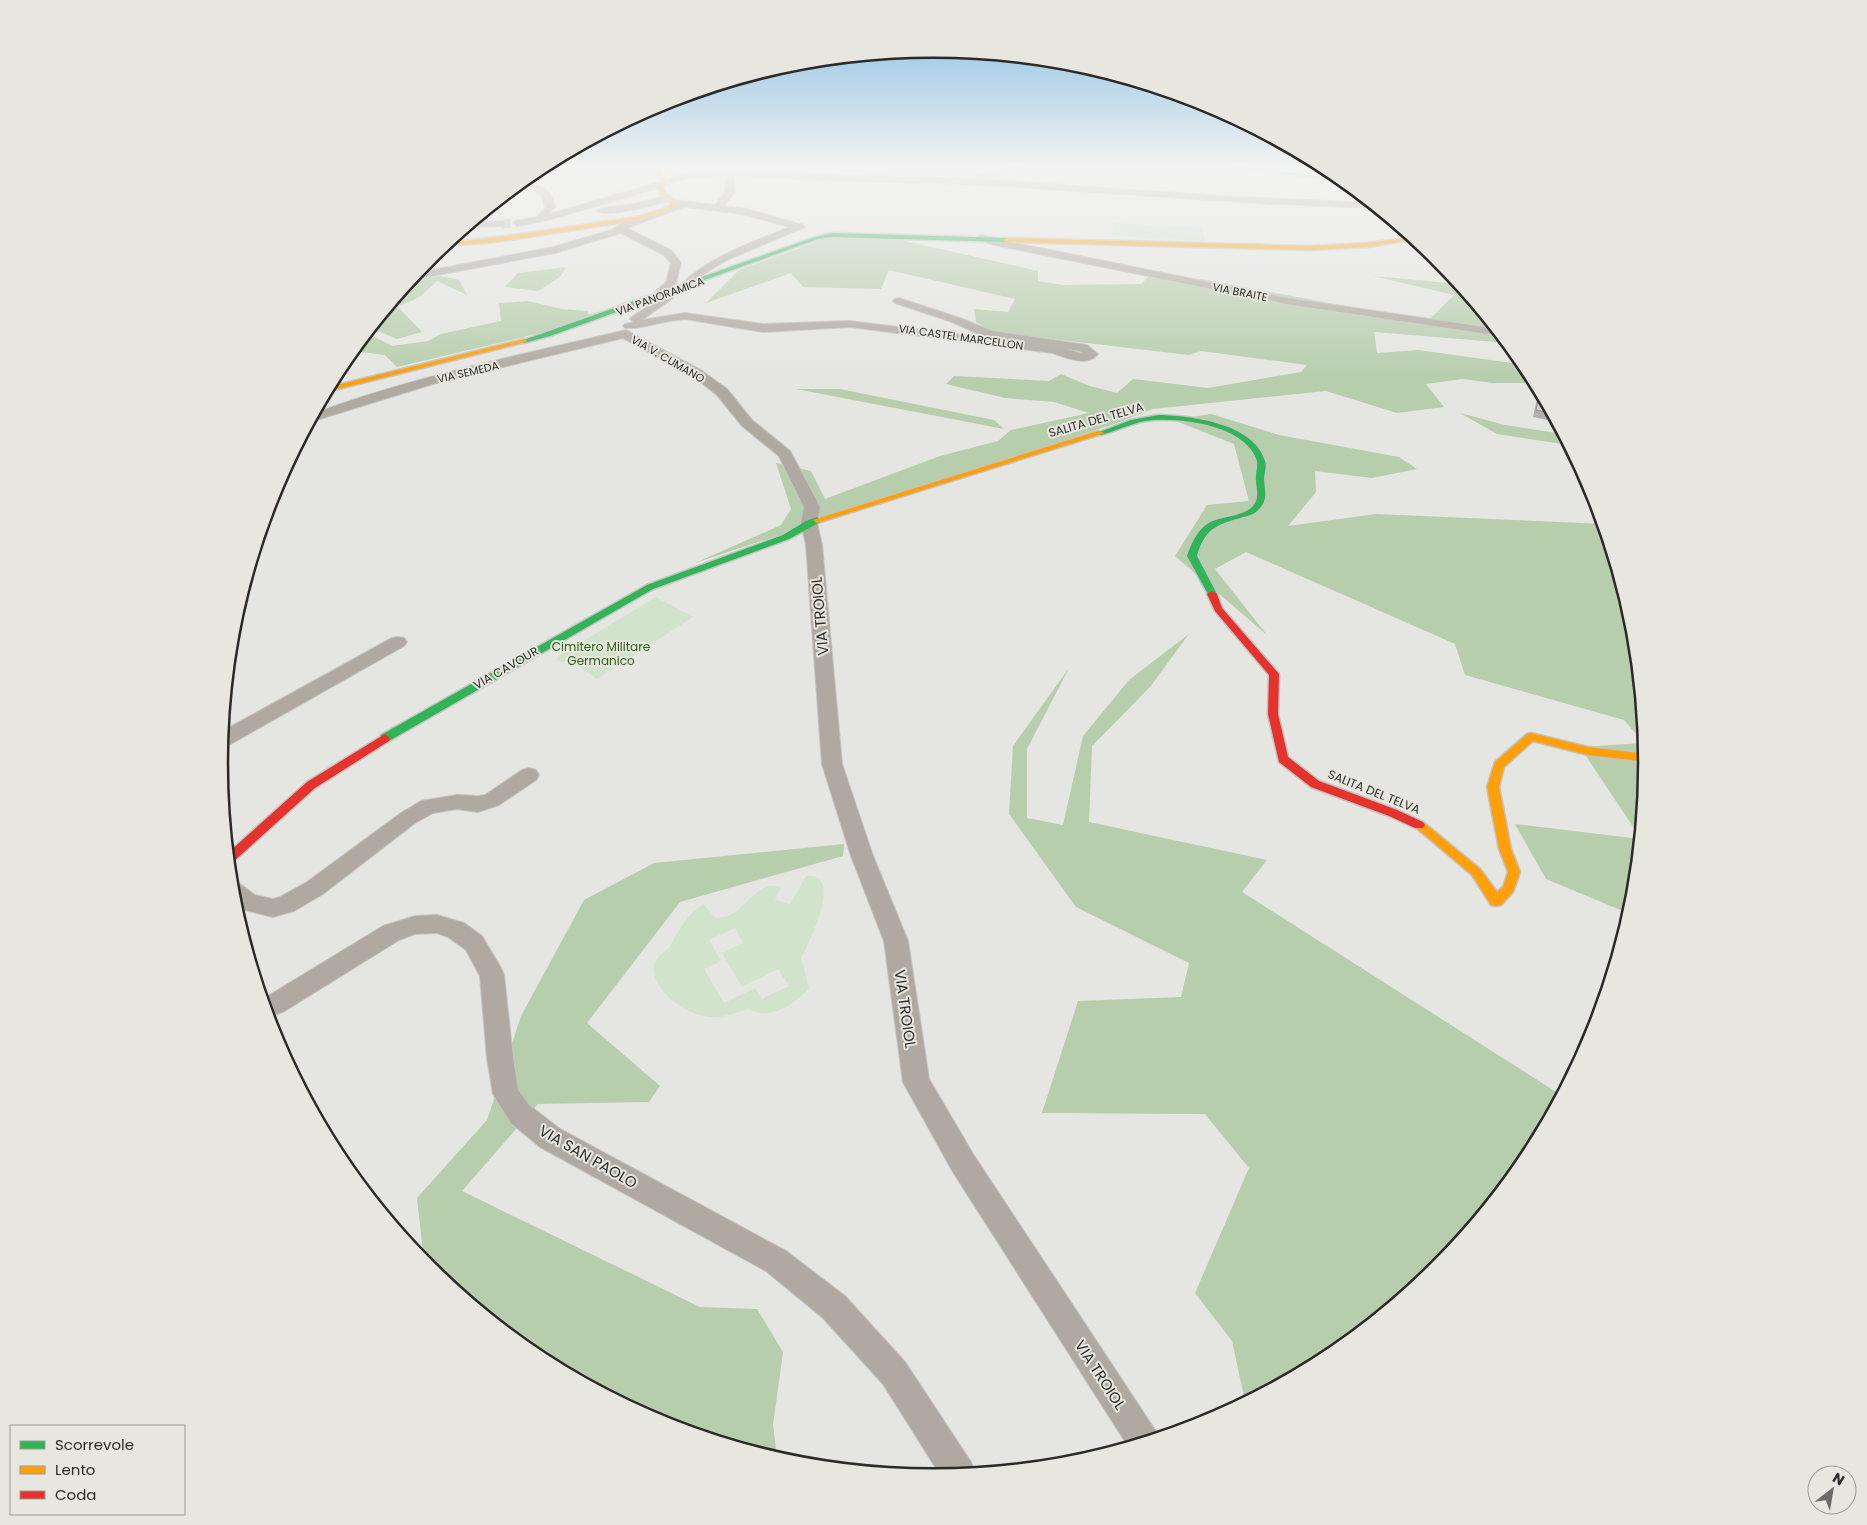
<svg xmlns="http://www.w3.org/2000/svg" width="1867" height="1525" font-family="Poppins,sans-serif">
<style>
.green{fill:#d2e3cb;fill-rule:evenodd}
.forest{fill:#b7cead}
.lines{fill:none;stroke-linecap:round;stroke-linejoin:round}
.street-tunnel{stroke:#c0c0bc;stroke-width:9;stroke-dasharray:9 5;stroke-linecap:butt}
.street-casing{stroke:#c3c3c1;stroke-width:2}
.fast-casing{stroke:#c3c3c1;stroke-width:3}
.slow-casing{stroke:#c3c3c1;stroke-width:3}
.jam-casing{stroke:#c3c3c1;stroke-width:3}
.street{fill:#afa9a1;fill-rule:evenodd}
.fast{fill:#30b455;fill-rule:evenodd}
.slow{fill:#ff9f0a;fill-rule:evenodd}
.jam{fill:#e5322d;fill-rule:evenodd}
.wall{fill:#b0b0ae}
.building{fill:#cdcdca;stroke:#90908d}
.labels{text-anchor:middle;stroke-width:4;stroke-linejoin:round;paint-order:stroke}
.far-street-label{font-size:11px;fill:#2b2a28;stroke:#e7e6df}
.street-label{font-size:12px;fill:#2b2a28;stroke:#e7e6df}
.park-label{font-size:12px;fill:#2b6111;stroke:#e7e6df}
.near-street-label{font-size:15px;fill:#2b2a28;stroke:#e7e6df}
.rim{fill:none;stroke:#2b2a28;stroke-width:2.5}
</style>
<rect width="100%" height="100%" fill="#e5e5e1"/>
<g class="green">
<polygon points="1248,165 1320,165 1324,177 1248,166"/>
<polygon points="1113,223 1202,228 1205,241 1112,236"/>
<polygon points="656,597 693,617 597,679 571,661 561,662 556,659 558,656"/>
<path d="M806,876C845,871 809,943 801,958L809,988C799,1001 776,1016 759,1013C755,1012 751,1010 748,1009C735,1013 724,1018 710,1017C688,1016 652,992 654,967C655,956 664,954 670,946C682,927 683,919 703,904L716,918C721,917 727,917 731,915C747,906 759,880 781,887L775,900L790,904ZM735,928L743,943L722,953L742,987L778,969L789,986L762,999L755,988L724,1003L704,969L721,961L709,940Z"/>
</g>
<g class="forest">
<polygon points="822,238 901,240 1038,271 1038,281 1063,285 1141,284 1148,277 1200,279 1378,312 1430,319 1454,295 1373,276 1460,284 1508,343 1374,332 1377,353 1418,350 1526,365 1536,383 1493,383 1462,379 1426,384 1444,407 1397,413 1326,391 1153,409 1117,423 695,563 781,525 791,509 776,463 811,471 825,499 940,456 998,441 1011,430 1089,413 1054,402 1005,398 946,384 954,376 1049,381 1061,374 1090,386 1117,393 1133,379 1208,388 1301,372 1307,365 1201,351 1189,355 993,332 976,322 974,309 1008,312 1015,299 889,270 881,289 803,287 791,273 706,303 739,270 814,243"/>
<polygon points="566,267 560,277 538,291 505,287 518,273"/>
<polygon points="440,276 459,280 467,295 437,281 421,296 398,307 422,332 397,339 371,328 411,280"/>
<polygon points="528,301 561,309 588,311 588,314 593,316 557,329 397,367 385,355 352,351 367,333 392,346 428,341 441,334 501,321 499,303"/>
<polygon points="796,389 840,389 994,420 1004,429"/>
<polygon points="1460,413 1505,425 1563,434 1569,445 1497,434"/>
<polygon points="1211,414 1279,435 1399,457 1417,469 1372,478 1315,471 1316,492 1288,526 1376,514 1604,524 1634,624 1647,763 1640,837 1580,747 1644,743 1624,720 1465,675 1455,644 1246,552 1215,569 1267,635 1175,556 1207,505 1249,501 1234,444 1173,420"/>
<polygon points="1189,634 1150,687 1092,746 1089,822 1267,860 1242,892 1561,1095 1527,1159 1438,1267 1330,1356 1245,1401 1232,1341 1195,1293 1249,1168 1205,1114 1042,1113 1078,1001 1181,997 1189,963 1076,907 1009,814 1013,746 1069,668 1027,749 1027,818 1063,825 1083,736 1129,680"/>
<polygon points="1515,824 1640,839 1633,902 1630,914 1546,879"/>
<polygon points="844,844 843,856 680,902 587,1023 660,1086 649,1102 538,1104 462,1191 700,1307 757,1309 783,1352 773,1425 777,1457 660,1422 537,1356 424,1261 417,1198 487,1120 521,1016 584,900 654,863"/>
</g>
<g class="lines">
<polyline class="street-tunnel" points="502,224 518,223"/>
<defs>
<g id="street">
<path d="M727,165H735V169L840,175L976,179V175L1019,165H1032L1031,167L981,179L1222,196L1371,203L1378,208L1273,204L968,184L840,181L735,175V192L724,206L743,208L803,225L805,227L727,260L704,274L688,289L684,290L679,287L680,285C712,255 751,243 790,227L742,214L684,207L627,228L672,251L681,263L676,283L668,291L673,298L642,320L685,313L763,324L850,321L1002,340L985,337L952,322L895,303L893,301L895,299L899,298L960,318L992,331L1087,345L1098,354C1086,368 1066,357 1052,353L850,327L763,332L685,319L670,321L636,328H625L623,326L625,324L634,322L630,319L632,317L661,297L655,292L666,282L671,263L664,255L621,233L555,253L411,280L416,273L553,247L611,230L624,222L673,205L671,203L676,200L715,205L725,192L726,175L687,178L667,184L663,181L686,173L726,169ZM1066,349L1080,351L1084,354Z"/>
<path d="M660,182L663,183V187L548,220L518,226L513,223L515,221L537,217L545,207L542,197L532,188L534,186C546,185 553,196 555,207L549,214Z"/>
<path d="M668,195L671,196V200C657,204 608,219 597,211L602,208L633,204Z"/>
<polygon points="502,221 505,222 505,226 466,227 473,222"/>
<polygon points="983,235 996,239 1287,298 1497,329 1502,336 1287,304 994,245 979,240 979,236"/>
<path d="M626,330L702,371L727,389L752,420L790,451L820,507L817,523L822,545L842,764L873,856L908,941L929,1079L973,1154L1159,1436L1128,1446L953,1172L903,1082L884,941L851,856L822,764L806,545L801,523L804,507L779,456L742,426L717,395L694,377L623,338L433,384L310,422L315,413C416,376 521,355 626,330Z"/>
<polygon points="398,637 404,638 407,642 404,646 229,745 221,746 223,731 392,638"/>
<polygon points="529,768 536,770 539,775 536,780 499,805 478,812 457,809 433,813 415,823 323,894 294,911 273,917 241,909 234,904 231,881 240,884 255,895 273,899 280,897 307,882 401,813 421,801 457,795 478,796 485,795 522,770"/>
<polygon points="437,915 464,923 482,936 501,968 504,975 513,1058 518,1090 529,1105 560,1129 786,1251 845,1296 905,1362 971,1462 975,1472 941,1476 883,1384 823,1318 766,1271 540,1147 511,1123 493,1094 487,1058 480,976 466,950 448,937 437,933 415,934 399,940 283,1012 268,1017 262,997 268,996 383,926 415,916"/>
</g>
<g id="fast">
<polygon points="1225,165 1342,179 1346,182 1227,166"/>
<polygon points="832,233 1006,238 1009,240 1006,242 832,237 818,239 550,336 524,343 521,341 815,237"/>
<path d="M1159,415C1191,416 1254,423 1265,461C1267,468 1264,474 1264,480C1265,491 1268,500 1259,509C1255,514 1249,516 1243,517C1216,525 1205,528 1197,556L1217,594L1215,596H1209L1187,556C1191,544 1197,531 1207,524C1220,515 1247,518 1255,503C1260,495 1255,485 1256,476C1256,471 1258,466 1257,461C1246,424 1176,416 1145,421C1130,424 1116,431 1101,435L1097,433L1131,420Z"/>
<polygon points="817,517 821,520 820,522 789,539 653,589 389,741 385,742 380,738 381,735 647,585 783,535 806,521"/>
</g>
<g id="slow">
<path d="M656,165H660V174L670,181L663,186L665,193L679,204C657,221 603,225 574,230C533,236 486,246 444,245L448,242C497,238 545,231 594,223C620,219 649,217 672,204L661,195L657,185L664,181L656,174Z"/>
<polygon points="1412,237 1416,239 1368,247 1310,250 1006,242 1003,240 1006,238 1310,246 1368,243"/>
<polygon points="524,339 527,341 526,342 326,392 329,387"/>
<polygon points="1098,431 1105,433 820,522 817,523 813,520"/>
<polygon points="1531,733 1588,747 1646,754 1647,762 1588,755 1533,741 1504,767 1499,787 1511,849 1520,872 1513,892 1501,905 1496,906 1491,905 1472,875 1413,825 1415,822 1423,822 1480,869 1497,892 1503,887 1508,872 1499,849 1487,787 1495,762 1527,734"/>
</g>
<g id="jam">
<polygon points="1212,591 1217,594 1222,608 1279,674 1278,714 1288,757 1319,781 1397,810 1423,822 1425,825 1423,828 1415,828 1389,816 1311,787 1279,762 1268,714 1269,675 1215,611 1207,594"/>
<polygon points="385,734 390,738 389,741 315,788 233,862 230,863 229,852 307,782"/>
</g>
</defs>
<use href="#street" class="street-casing"/>
<use href="#fast" class="fast-casing"/>
<use href="#slow" class="slow-casing"/>
<use href="#jam" class="jam-casing"/>
<use href="#street" class="street"/>
<use href="#fast" class="fast"/>
<use href="#slow" class="slow"/>
<use href="#jam" class="jam"/>
</g>
<polygon class="wall" points="1540,391 1550,413 1547,420 1533,417 1537,398"/>
<polygon class="building" points="1540,391 1551,411 1550,413 1536,410"/>
<linearGradient id="sky" x2="0" y2="1"><stop stop-color="#81bbe1"/><stop offset="0.44" stop-color="#f3f3f2"/><stop offset="1" stop-color="#f3f3f2" stop-opacity="0"/></linearGradient>
<rect width="1867" height="378" fill="url(#sky)"/>
<g class="labels">
<g class="far-street-label">
<text transform="translate(1240 292) rotate(11)" y="4">VIA BRAITE</text>
<text transform="translate(660 296) rotate(-20)" y="4">VIA PANORAMICA</text>
<text transform="translate(961 337) rotate(8)" y="4">VIA CASTEL MARCELLON</text>
<text transform="translate(668 359) rotate(30)" y="4">VIA V. CUMANO</text>
<text transform="translate(468 372) rotate(-13)" y="4">VIA SEMEDA</text>
</g>
<g class="street-label">
<text transform="translate(1096 420) rotate(-16)" y="4">SALITA DEL TELVA</text>
<text transform="translate(506 668) rotate(-30)" y="4">VIA CAVOUR</text>
<text transform="translate(1374 792) rotate(22)" y="4">SALITA DEL TELVA</text>
</g>
<g class="park-label">
<text x="601" y="651">Cimitero Militare<tspan x="601" dy="14">Germanico</tspan></text>
</g>
<g class="near-street-label">
<text transform="translate(820 616) rotate(-95)" y="5">VIA TROIOL</text>
<text transform="translate(905 1009) rotate(82)" y="5">VIA TROIOL</text>
<text transform="translate(588 1157) rotate(30)" y="5">VIA SAN PAOLO</text>
<text transform="translate(1100 1375) rotate(57)" y="5">VIA TROIOL</text>
</g>
</g>
<path d="M0 0H1867V1525H0ZM228 763a705 705 0 1 1 1410 0a705 705 0 1 1-1410 0Z" fill="#e7e6df" fill-rule="evenodd"/>
<path class="rim" d="M228 763a705 705 0 1 1 1410 0a705 705 0 1 1-1410 0Z"/>
<rect x="10" y="1425" width="175" height="90" fill="#e7e6df" stroke="#9c9b96"/>
<rect x="20" y="1441" width="25" height="8" fill="#30b455" stroke="#9c9b96"/>
<text x="55" y="1450" font-size="15" fill="#2b2a28">Scorrevole</text>
<rect x="20" y="1466" width="25" height="8" fill="#ff9f0a" stroke="#9c9b96"/>
<text x="55" y="1475" font-size="15" fill="#2b2a28">Lento</text>
<rect x="20" y="1491" width="25" height="8" fill="#e5322d" stroke="#9c9b96"/>
<text x="55" y="1500" font-size="15" fill="#2b2a28">Coda</text>
<g transform="translate(1832 1490) rotate(31)"><circle r="24" fill="#e7e6df" stroke="#9c9b96"/>
<path d="M0-4L9 19L0 12L-9 19Z" fill="#6c6b69"/>
<text y="-8" font-size="14" font-weight="bold" text-anchor="middle" fill="#2b2a28">N</text>
</g>
</svg>
